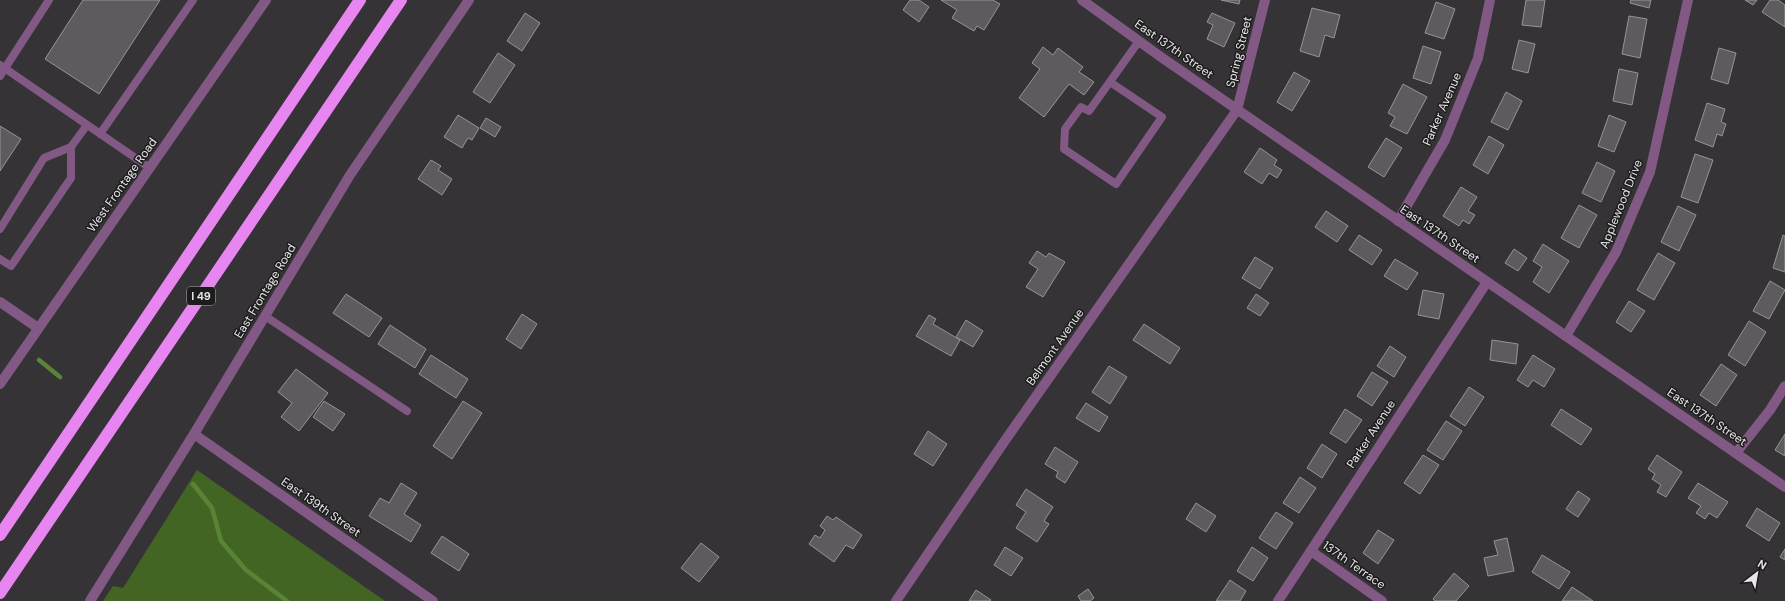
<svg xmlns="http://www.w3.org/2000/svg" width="1785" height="601" font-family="'DM Sans',sans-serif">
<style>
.green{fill:#426524}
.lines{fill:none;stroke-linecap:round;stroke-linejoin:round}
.stream{stroke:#5a8435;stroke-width:4.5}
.building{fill:#5e5b5e;stroke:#979497}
.service{stroke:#815984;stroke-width:8}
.minor{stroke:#815984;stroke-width:10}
.tertiary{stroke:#815984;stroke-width:10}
.motorway{stroke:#e886f1;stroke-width:12}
.labels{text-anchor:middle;stroke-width:3;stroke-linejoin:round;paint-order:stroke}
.shield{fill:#1d1c1d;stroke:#aba9ab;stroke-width:1}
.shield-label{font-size:11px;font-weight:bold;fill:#e8e6e8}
.street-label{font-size:12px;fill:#e8e6e8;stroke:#1d1c1d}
</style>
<rect width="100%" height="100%" fill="#363336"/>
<polygon class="green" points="197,470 385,601 103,601 113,586 123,588"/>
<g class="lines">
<g class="stream">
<polyline points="39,360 60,377"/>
<polyline points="193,484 212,508 221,541 246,570 287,601"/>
</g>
</g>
<g class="building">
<polygon points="83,0 160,0 99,94 45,59"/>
<polygon points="910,0 919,0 929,7 919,22 903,10"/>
<polygon points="941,0 993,0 1000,4 984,30 977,26 974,31 952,18 957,10"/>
<polygon points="1221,0 1240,0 1239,4"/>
<polygon points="1526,0 1545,0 1541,27 1522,25"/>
<polygon points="1631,0 1651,0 1649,8 1630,3"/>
<polygon points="1745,0 1757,0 1753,5"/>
<polygon points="1770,0 1778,0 1785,5 1785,27 1762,12"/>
<polygon points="1436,2 1455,9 1444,39 1425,33"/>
<polygon points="1312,8 1340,15 1334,38 1325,35 1319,57 1300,51"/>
<polygon points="525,13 540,23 522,51 507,41"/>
<polygon points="1212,13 1235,23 1224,47 1207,39 1213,25 1207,22"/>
<polygon points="1629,16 1647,19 1640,58 1622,54"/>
<polygon points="1519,40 1535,44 1528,73 1512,69"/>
<polygon points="1423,46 1441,52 1431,84 1413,78"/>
<polygon points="1043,47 1053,55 1058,48 1083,67 1079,72 1094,82 1084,95 1069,84 1044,117 1019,98 1040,69 1032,63"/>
<polygon points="1719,48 1736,53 1728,84 1711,79"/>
<polygon points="498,53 515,65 490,103 473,92"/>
<polygon points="1619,69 1638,73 1632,105 1613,101"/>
<polygon points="1294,72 1310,81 1292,111 1277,102"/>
<polygon points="1403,84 1427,97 1407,134 1390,126 1395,117 1388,113"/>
<polygon points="1506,92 1522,101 1508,130 1491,122"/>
<polygon points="1707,103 1725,109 1721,122 1726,124 1722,136 1717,134 1713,147 1695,140"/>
<polygon points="458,115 479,128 472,140 468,138 462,148 444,137"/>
<polygon points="1609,115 1626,122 1614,152 1598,146"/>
<polygon points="486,118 501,127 495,137 480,128"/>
<polygon points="0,126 21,139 0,171"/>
<polygon points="1489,136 1504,145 1488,174 1473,165"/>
<polygon points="1386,138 1402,148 1384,177 1368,167"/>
<polygon points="1260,148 1277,160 1274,165 1282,170 1277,178 1269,173 1262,184 1244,172"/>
<polygon points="1695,154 1713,160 1698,203 1681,197"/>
<polygon points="431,160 441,166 438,170 452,179 442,195 418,179"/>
<polygon points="1597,162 1615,171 1601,202 1582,193"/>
<polygon points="1461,187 1477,197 1468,211 1475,215 1469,224 1463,220 1459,226 1443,216"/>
<polygon points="1579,205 1597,215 1579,248 1561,238"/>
<polygon points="1678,206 1696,215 1679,251 1661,242"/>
<polygon points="1326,211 1348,226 1337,242 1315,227"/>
<polygon points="1359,235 1382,250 1372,265 1349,250"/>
<polygon points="1783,235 1785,236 1785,272 1773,268"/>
<polygon points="1543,244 1569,261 1549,293 1533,282 1542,267 1533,261"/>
<polygon points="1514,249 1527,258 1518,271 1505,263"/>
<polygon points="1037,251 1046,257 1049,253 1065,262 1043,297 1026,287 1038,269 1029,263"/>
<polygon points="1658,253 1675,263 1654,300 1637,290"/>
<polygon points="1255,257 1273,268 1260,289 1242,278"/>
<polygon points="1395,259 1418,273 1407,290 1384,276"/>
<polygon points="1770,281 1785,290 1769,319 1753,311"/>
<polygon points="1423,290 1444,294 1439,319 1418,315"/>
<polygon points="346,294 382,318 369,337 333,313"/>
<polygon points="1256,294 1269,303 1260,316 1247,308"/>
<polygon points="1629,301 1645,311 1631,332 1616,322"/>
<polygon points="522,314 537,324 521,349 506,339"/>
<polygon points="929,315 936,319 933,324 960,340 951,356 916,336"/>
<polygon points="966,320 983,331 973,347 956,337"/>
<polygon points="1749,321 1766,332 1745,366 1728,355"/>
<polygon points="1144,324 1180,348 1170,364 1133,340"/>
<polygon points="390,325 426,349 415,368 378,344"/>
<polygon points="1492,340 1518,344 1516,364 1490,360"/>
<polygon points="1390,346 1406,357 1394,377 1377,366"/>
<polygon points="431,355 468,379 456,398 419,374"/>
<polygon points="1533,355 1555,369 1544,387 1533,380 1528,387 1517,380"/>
<polygon points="1721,364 1737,375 1716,406 1700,395"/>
<polygon points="1109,366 1127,377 1110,404 1092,392"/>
<polygon points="296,369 328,393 299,431 281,417 292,403 278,392"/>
<polygon points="1372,372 1388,382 1372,406 1357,396"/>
<polygon points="1469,387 1484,397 1465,426 1450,416"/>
<polygon points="324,401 345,414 333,431 313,417"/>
<polygon points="463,401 482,413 452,459 433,446"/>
<polygon points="1086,403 1108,417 1099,432 1076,418"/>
<polygon points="1345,409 1362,420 1346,443 1330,433"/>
<polygon points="1561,409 1592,429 1581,445 1551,425"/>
<polygon points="1446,421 1462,431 1443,460 1427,450"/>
<polygon points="928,431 947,444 933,466 914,454"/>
<polygon points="1785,434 1785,456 1775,450"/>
<polygon points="1322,444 1337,454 1322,478 1307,468"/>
<polygon points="1055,447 1078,462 1065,483 1056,477 1058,472 1045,464"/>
<polygon points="1423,455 1439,465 1420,494 1404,483"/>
<polygon points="1657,455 1682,472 1666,497 1657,492 1661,485 1652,479 1655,474 1648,469"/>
<polygon points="1300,477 1316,488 1299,513 1283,503"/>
<polygon points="401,483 417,493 404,514 421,525 411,542 369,516 380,498 389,503"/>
<polygon points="1698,483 1728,502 1717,518 1709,513 1705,519 1696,513 1701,506 1688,498"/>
<polygon points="1026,489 1053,507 1044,521 1049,524 1037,542 1016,528 1026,512 1016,505"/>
<polygon points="1578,491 1590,499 1578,517 1566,509"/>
<polygon points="1196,503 1216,516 1206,532 1186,519"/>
<polygon points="1757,508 1780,523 1769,541 1746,526"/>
<polygon points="1276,512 1293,523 1276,549 1259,538"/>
<polygon points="827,516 833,520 836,517 862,535 853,549 846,545 834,562 809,544 815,535 820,538 825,530 820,526"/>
<polygon points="1378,530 1394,540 1378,564 1363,553"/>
<polygon points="442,536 469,554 459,571 431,553"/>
<polygon points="1507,538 1514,571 1488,576 1484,558 1498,555 1494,541"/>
<polygon points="701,543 719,557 699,582 681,568"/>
<polygon points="1005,547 1023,558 1011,576 994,565"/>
<polygon points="1252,547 1268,558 1253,581 1237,571"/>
<polygon points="1785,549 1785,560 1780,557"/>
<polygon points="1542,555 1570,572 1559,589 1532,572"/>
<polygon points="1454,573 1469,586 1456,601 1435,601 1433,599"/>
<polygon points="1230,580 1246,591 1240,601 1216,601"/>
<polygon points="1572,587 1593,601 1562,601"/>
<polygon points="1088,589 1094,598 1090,601 1081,601 1078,596"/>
<polygon points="976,590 991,600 990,601 969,601"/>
</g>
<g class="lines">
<g class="service">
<polyline points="0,65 150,168"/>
<polyline points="0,76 49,0"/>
<polyline points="1110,82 1162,117 1116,184 1064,149 1065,129 1081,107 1089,111 1139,41"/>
<polyline points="100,134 193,0"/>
<polyline points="0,229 44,158 71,147 87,125"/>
<polyline points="0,259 11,266 71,178 71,147"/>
<polyline points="265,316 407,411"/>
</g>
<g class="minor">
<polyline points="1082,0 1161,57 1785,487"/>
<polyline points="1398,221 1445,140 1478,58 1490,0"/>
<polyline points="0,302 38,328"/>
<polyline points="1566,336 1616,252 1650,172 1688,0"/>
<polyline points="194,434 433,601"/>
<polyline points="1736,453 1770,410 1785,386"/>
<polyline points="1311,551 1382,601"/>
<polyline points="896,601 1004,442 1237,110 1265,0"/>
<polyline points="1278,601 1487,282"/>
</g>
<g class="tertiary">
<polyline points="0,384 266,0"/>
<polyline points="90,601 194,434 350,175 469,0"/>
</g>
<g class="motorway">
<polyline points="0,535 360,0"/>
<polyline points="0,593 401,0"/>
</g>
</g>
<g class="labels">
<rect class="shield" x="187" y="287" width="28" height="18" rx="3"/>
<g class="shield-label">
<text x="201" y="300">I 49</text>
</g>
<g class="street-label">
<text transform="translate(1174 49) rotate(35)" y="4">East 137th Street</text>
<text transform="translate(1239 52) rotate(-76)" y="4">Spring Street</text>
<text transform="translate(1442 109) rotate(-66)" y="4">Parker Avenue</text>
<text transform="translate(122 185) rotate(-55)" y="4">West Frontage Road</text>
<text transform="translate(1621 204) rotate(-68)" y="4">Applewood Drive</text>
<text transform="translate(1440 234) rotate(34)" y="4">East 137th Street</text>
<text transform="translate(265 291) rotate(-59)" y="4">East Frontage Road</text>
<text transform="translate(1055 347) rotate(-55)" y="4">Belmont Avenue</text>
<text transform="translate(1707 417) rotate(34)" y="4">East 137th Street</text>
<text transform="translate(1371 434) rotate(-57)" y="4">Parker Avenue</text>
<text transform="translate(321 507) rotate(35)" y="4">East 139th Street</text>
<text transform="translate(1354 565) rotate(35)" y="4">137th Terrace</text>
</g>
</g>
<g transform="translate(1757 573) rotate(31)" stroke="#1d1c1d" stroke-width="3" paint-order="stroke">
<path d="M0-3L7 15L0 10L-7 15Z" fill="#e8e6e8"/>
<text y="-6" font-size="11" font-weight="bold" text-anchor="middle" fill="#e8e6e8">N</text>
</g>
</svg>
